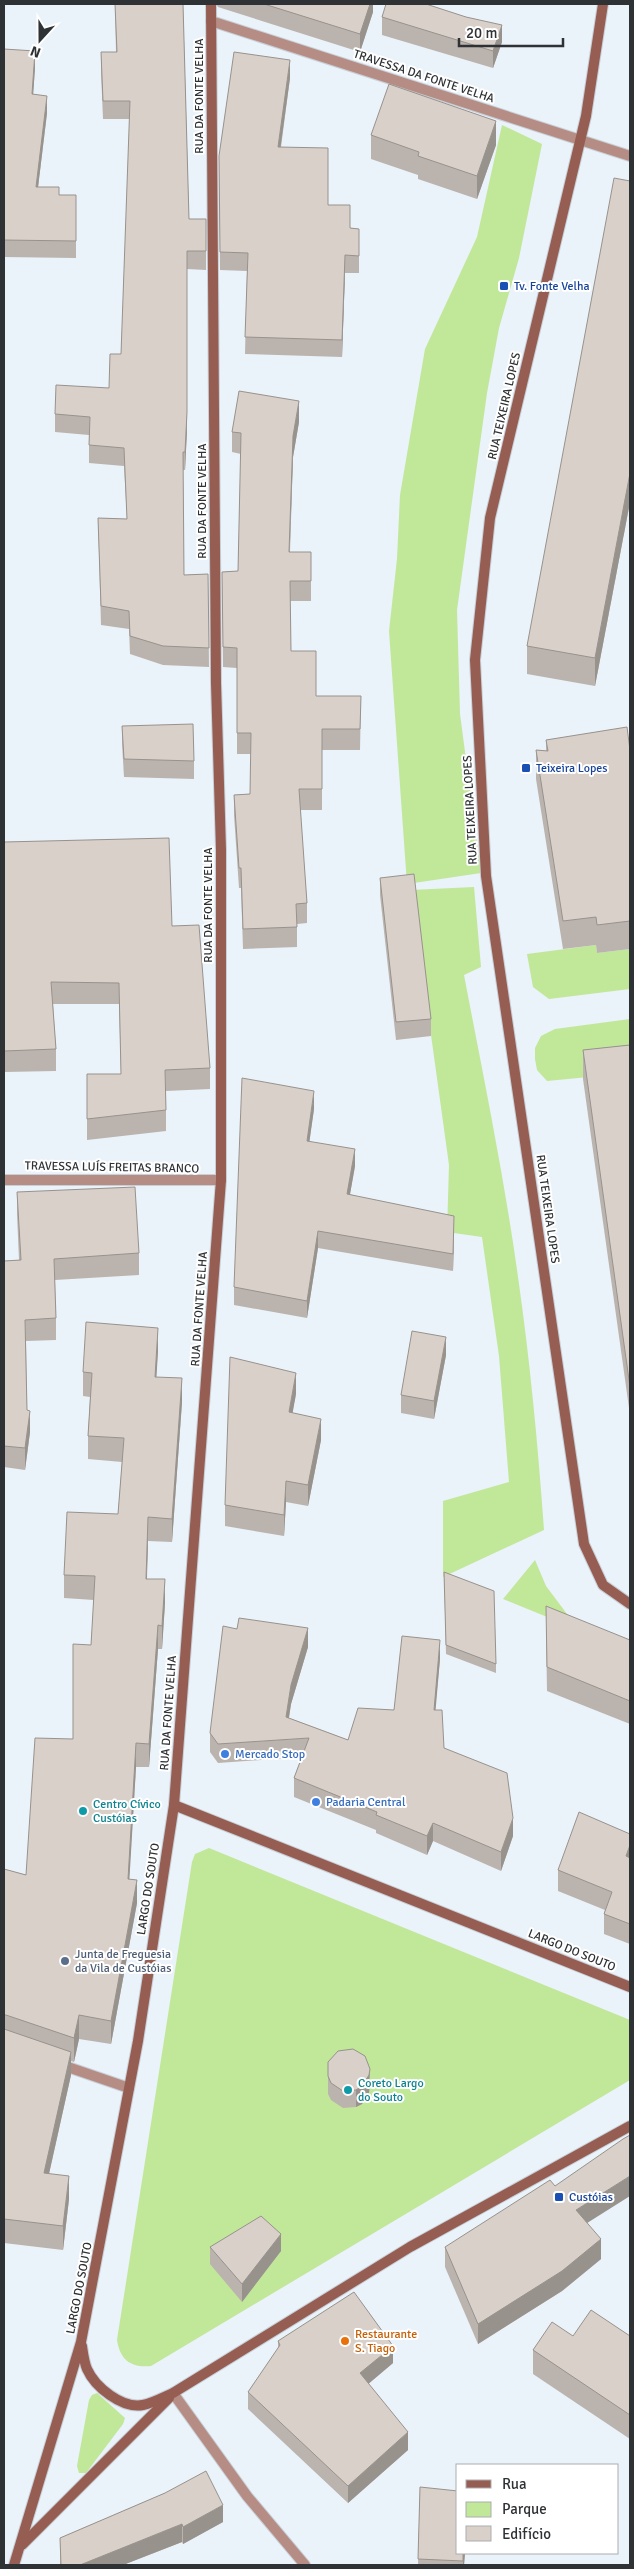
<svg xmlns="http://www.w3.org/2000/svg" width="634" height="2569" font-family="Signika,sans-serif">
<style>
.green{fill:#c1e799}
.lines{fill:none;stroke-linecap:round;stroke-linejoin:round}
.street-casing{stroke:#c8cfd7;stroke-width:12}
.secondary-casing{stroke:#c8cfd7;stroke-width:12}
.street{stroke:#b68d85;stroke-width:10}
.secondary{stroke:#965d52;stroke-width:10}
.wall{fill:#bbb3ae}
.shaded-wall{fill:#98928d}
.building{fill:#d9d0ca;stroke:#98928d}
.transit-dot{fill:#1a4fb4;stroke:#fff;stroke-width:2}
.shop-dot{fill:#3f7fe0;stroke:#fff;stroke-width:2}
.culture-dot{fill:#0f9aa8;stroke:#fff;stroke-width:2}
.service-dot{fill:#5c6f8a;stroke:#fff;stroke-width:2}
.food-dot{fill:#e8710a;stroke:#fff;stroke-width:2}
.labels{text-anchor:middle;stroke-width:4;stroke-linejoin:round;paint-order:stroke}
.street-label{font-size:12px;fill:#2f3235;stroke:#fff}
.transit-label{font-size:12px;fill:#164399;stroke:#fff;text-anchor:start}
.shop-label{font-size:12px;fill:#366cbe;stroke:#fff;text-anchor:start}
.culture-label{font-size:12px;fill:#0d838f;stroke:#fff;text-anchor:start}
.service-label{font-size:12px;fill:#4e5e75;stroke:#fff;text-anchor:start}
.food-label{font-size:12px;fill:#c56008;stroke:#fff;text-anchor:start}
</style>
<rect width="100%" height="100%" fill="#eaf2fa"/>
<g class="green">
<polygon points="502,125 542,144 519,258 499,328 487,393 457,610 460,714 481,873 407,884 389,631 397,559 400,495 425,349 477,237"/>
<path d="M474,887L481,967L464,975C483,1075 504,1175 518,1277C530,1361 538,1445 544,1530L443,1577V1501L509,1482L499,1356L482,1237L447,1232L449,1165L411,890Z"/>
<polygon points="596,945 597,953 630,949 630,989 549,999 533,987 527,954"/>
<polygon points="630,1019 630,1073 547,1081 537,1070 535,1059 535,1048 541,1036 555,1029"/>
<polygon points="535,1560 546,1586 579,1630 503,1599"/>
<path d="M209,1848L630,2020V2080L151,2366C131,2368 120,2360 117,2340L192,1862L195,1854Z"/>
<polygon points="97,2393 125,2418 123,2424 86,2473 79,2473 77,2466 89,2400 92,2395"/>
</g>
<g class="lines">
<defs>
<g id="street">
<polyline points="211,21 630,156"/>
<polyline points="4,1180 221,1180"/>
<polyline points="59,2064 129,2088"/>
<polyline points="173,2393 247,2496 305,2565"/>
</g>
<g id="secondary">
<polyline points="603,4 586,116 490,518 475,660 486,876 584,1544 603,1585 630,1604"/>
<polyline points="174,1805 630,1987"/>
<path d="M82,2346C83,2353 84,2362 87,2369C95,2387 122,2409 143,2405C153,2403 164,2397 173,2393L410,2247L630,2126"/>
<polyline points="22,2545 169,2398"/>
<polyline points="14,2565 81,2342 138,2041 174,1805 221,1180 221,850 216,683 211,4"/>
</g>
</defs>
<use href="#street" class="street-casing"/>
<use href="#secondary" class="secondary-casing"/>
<use href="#street" class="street"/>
<use href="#secondary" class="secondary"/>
</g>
<g class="wall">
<polygon points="115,4 183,4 189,219 206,251 206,270 187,269 187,430 185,470 183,470 184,575 208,574 209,667 163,665 130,654 129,629 101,625 98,518 127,519 124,466 89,463 89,435 55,432 55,414 109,388 121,354 130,119 103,119 101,71 101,52 116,52"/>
<polygon points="216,4 373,4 373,12 360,52 218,7"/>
<polygon points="382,17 502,42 493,68 382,35"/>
<polygon points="4,49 35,68 33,94 47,113 38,187 59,195 76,195 76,258 4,257"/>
<polygon points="290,78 281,147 328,205 350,228 359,229 359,273 345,273 342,357 245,354 247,271 220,270 219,156"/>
<polygon points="371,135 496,145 477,199 418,179 418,175 371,159"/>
<polygon points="630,181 630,502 595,686 527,674 527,646"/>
<polygon points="299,422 293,457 290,552 311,552 311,601 290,601 291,651 316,696 361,696 360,750 322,750 322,810 300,810 307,903 307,923 297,924 297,947 243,949 241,888 239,888 234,815 234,795 250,794 251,754 237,754 237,668 223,667 222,572 238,571 241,454 232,452 232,432"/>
<polygon points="122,726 194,761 194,779 124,777 122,743"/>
<polygon points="546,740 630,750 630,949 597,953 596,945 563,949 536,779 536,750 546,751"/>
<polygon points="4,842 172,926 210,1068 210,1089 166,1091 166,1131 87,1140 87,1074 121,1074 119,1004 53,1004 56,1049 56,1071 4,1072"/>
<polygon points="380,878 431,1019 431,1036 396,1040 380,895"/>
<polygon points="630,1045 630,1415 583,1079 583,1050"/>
<polygon points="314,1109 309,1142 355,1166 350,1194 454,1233 453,1271 318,1248 307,1318 234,1305 234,1287"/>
<polygon points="17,1192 139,1253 139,1275 55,1280 56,1318 56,1340 26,1341 27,1410 30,1432 25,1470 4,1467 4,1261 19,1260 17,1214"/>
<polygon points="158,1351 156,1377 182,1402 172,1542 148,1541 147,1579 165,1603 162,1649 158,1649 149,1767 136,1767 129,1879 137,1903 111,2044 79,2039 74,2062 71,2061 71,2075 49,2174 69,2199 63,2250 4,2243 4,1869 26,1875 73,1739 91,1645 94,1600 64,1598 64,1575 118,1514 122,1462 88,1459 88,1436 90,1397 83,1396 83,1372"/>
<polygon points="446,1355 434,1419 401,1413 401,1395"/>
<polygon points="296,1394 292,1413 321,1440 308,1506 286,1502 284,1536 225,1526 225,1505"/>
<polygon points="444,1572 496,1664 496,1673 446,1654"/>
<polygon points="237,1629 308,1647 291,1704 289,1718 348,1740 394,1710 440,1659 435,1710 444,1748 513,1836 501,1871 433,1841 427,1855 376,1833 376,1830 294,1797 294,1778 302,1757 218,1763 210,1752 210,1733"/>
<polygon points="546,1630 630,1640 630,1724 547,1691"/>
<polygon points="630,1834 630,1944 604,1934 604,1914 605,1910 558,1891 558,1870"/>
<polygon points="328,2076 370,2086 369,2093 362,2104 356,2107 343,2108 331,2100 328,2094"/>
<polygon points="555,2186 587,2223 601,2259 562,2291 478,2344 445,2267 445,2247"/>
<polygon points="210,2247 281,2251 242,2302 210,2264"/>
<polygon points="573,2336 630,2336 630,2439 533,2374 533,2350"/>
<polygon points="278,2341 393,2363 368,2384 408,2450 348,2503 248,2409 248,2392 278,2349"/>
<polygon points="420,2487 458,2553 465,2553 464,2565 418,2565"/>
<polygon points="165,2493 223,2522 183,2544 182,2542 123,2565 60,2565 60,2538"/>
</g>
<g class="shaded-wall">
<polygon points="370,4 373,4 373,12 360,52 360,34"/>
<polygon points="502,25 502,42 493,68 493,51"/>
<polygon points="35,51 35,68 32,111 32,94"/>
<polygon points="290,60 290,78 278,165 278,147"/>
<polygon points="47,96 47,113 36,204 36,187"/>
<polygon points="496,121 496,145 477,199 477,176"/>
<polygon points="345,255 345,273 342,357 342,340"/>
<polygon points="299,401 299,422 293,457 289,572 293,436"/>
<polygon points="187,412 187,430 185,470 185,452"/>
<polygon points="630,473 630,502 595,686 595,658"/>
<polygon points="314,1091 314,1109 307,1159 307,1141"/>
<polygon points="355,1149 355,1166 347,1211 347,1194"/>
<polygon points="454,1216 454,1233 453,1271 453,1254"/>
<polygon points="318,1231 318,1248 307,1318 307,1301"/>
<polygon points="158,1328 158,1351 155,1401 155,1377"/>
<polygon points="446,1337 446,1355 434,1419 434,1401"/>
<polygon points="296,1373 296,1394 289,1433 289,1412"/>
<polygon points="182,1378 182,1402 172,1542 172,1519"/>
<polygon points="30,1411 30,1432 25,1470 25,1448"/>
<polygon points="321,1419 321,1440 308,1506 308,1485"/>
<polygon points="286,1481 286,1502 284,1536 284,1515"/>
<polygon points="148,1517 148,1541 146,1602 146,1579"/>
<polygon points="165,1579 165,1603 162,1649 162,1626"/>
<polygon points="158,1625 158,1649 149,1767 149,1744"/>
<polygon points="308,1628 308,1647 291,1704 286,1735 286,1717 291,1685"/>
<polygon points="440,1640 440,1659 434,1728 434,1710"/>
<polygon points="136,1743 136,1767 128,1903 128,1879"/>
<polygon points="513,1818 513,1836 501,1871 501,1852"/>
<polygon points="433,1823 433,1841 427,1855 427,1836"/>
<polygon points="630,1845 630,1865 626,1856"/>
<polygon points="137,1880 137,1903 111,2044 111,2021"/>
<polygon points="79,2015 79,2039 74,2062 74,2038"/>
<polygon points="71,2052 71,2075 44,2196 44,2173"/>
<polygon points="370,2069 369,2093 362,2104 356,2107 356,2090"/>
<polygon points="69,2176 69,2199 63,2250 63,2226"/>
<polygon points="630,2176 630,2196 576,2230 576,2210"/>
<polygon points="281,2234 281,2251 242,2302 242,2284"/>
<polygon points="601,2239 601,2259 562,2291 478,2344 478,2324"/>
<polygon points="393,2346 393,2363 360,2391 360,2373"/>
<polygon points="408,2432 408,2450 348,2503 348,2486"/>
<polygon points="223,2505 223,2522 183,2544 183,2527"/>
<polygon points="182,2524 182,2542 123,2565 80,2565"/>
<polygon points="463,2553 465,2553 464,2565 463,2565"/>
</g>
<g class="building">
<polygon points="115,4 183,4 189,219 206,219 206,251 187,251 187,412 185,452 183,452 184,575 208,574 209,648 163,646 130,636 129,611 101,606 98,518 127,519 124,448 89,445 90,417 55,414 56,385 109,388 110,354 121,354 130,101 103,101 101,52 117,52"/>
<polygon points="264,4 370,4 360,34"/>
<polygon points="386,4 426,4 466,17 502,25 493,51 382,17"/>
<polygon points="4,49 35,51 32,94 47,96 36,187 59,187 59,195 76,195 76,241 4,240"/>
<polygon points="234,52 290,60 278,147 328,148 328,205 350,205 350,228 359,229 359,256 345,255 342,340 245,337 248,253 220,252 219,156"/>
<polygon points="389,84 496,121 477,176 418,156 419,152 371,135"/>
<polygon points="614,178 630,181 630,473 595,658 527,646"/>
<polygon points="239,391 299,401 293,436 289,552 311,552 311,581 290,581 291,651 316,651 316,696 361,696 360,729 322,729 322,789 299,789 307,903 296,904 297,927 243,929 241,868 239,868 234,795 250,794 251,733 237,733 237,648 223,647 222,572 238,571 241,433 232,432"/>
<polygon points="193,724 194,761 124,759 122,726"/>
<polygon points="627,727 630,750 630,921 597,925 596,917 563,921 536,750 548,751 546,740"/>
<polygon points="169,838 172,926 199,925 210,1068 165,1070 166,1110 87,1119 87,1074 121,1074 119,983 51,982 56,1049 4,1051 4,842"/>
<polygon points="414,874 431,1019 396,1022 380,878"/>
<polygon points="630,1045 630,1387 583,1050"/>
<polygon points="242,1078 314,1091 307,1141 355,1149 347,1194 454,1216 453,1254 318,1231 307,1301 234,1287"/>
<polygon points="135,1187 139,1253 54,1259 56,1318 25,1320 27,1410 30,1411 25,1448 4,1446 4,1261 21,1260 17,1192"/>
<polygon points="86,1322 158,1328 155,1377 182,1378 172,1519 148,1517 146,1579 165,1579 162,1626 158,1625 149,1744 136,1743 128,1879 137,1880 111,2021 79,2015 74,2038 6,2015 4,2015 4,1869 26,1875 35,1738 73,1739 73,1644 91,1645 95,1576 64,1575 67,1512 118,1514 124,1438 88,1436 92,1373 83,1372"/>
<polygon points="412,1331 446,1337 434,1401 401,1395"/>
<polygon points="230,1357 296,1373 289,1412 321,1419 308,1485 286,1481 284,1515 225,1505"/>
<polygon points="444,1572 494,1591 496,1664 446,1645"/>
<polygon points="546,1606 630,1640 630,1701 547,1667"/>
<polygon points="239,1618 308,1628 291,1685 286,1717 348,1740 358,1708 394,1710 402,1636 440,1640 434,1710 442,1710 444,1748 507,1773 513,1818 501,1852 433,1823 427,1836 376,1815 377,1812 294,1778 309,1738 218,1744 210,1733 223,1626 237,1629"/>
<polygon points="579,1812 630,1834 630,1845 626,1856 630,1858 630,1924 604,1914 612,1892 558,1870"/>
<polygon points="4,2029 71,2052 44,2173 69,2176 63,2226 4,2219"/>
<polygon points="353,2049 365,2056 370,2069 369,2075 362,2086 356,2090 343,2091 331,2083 328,2076 328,2062 338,2051"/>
<polygon points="630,2135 630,2176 576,2210 601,2239 562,2271 478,2324 445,2247 550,2180 555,2186 623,2139"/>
<polygon points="261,2216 281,2234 242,2284 210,2247"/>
<polygon points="354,2292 393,2346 360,2373 408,2432 348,2486 248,2392 280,2345 278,2341"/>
<polygon points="591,2310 630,2336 630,2415 533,2350 552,2322 573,2336"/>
<polygon points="206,2471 223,2505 183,2527 182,2524 80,2565 61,2565 60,2538 165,2493"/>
<polygon points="420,2487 458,2491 458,2553 463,2553 463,2561 418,2559"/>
</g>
<g class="transit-dot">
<rect x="499" y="281" width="10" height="10" rx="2.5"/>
<rect x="521" y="763" width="10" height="10" rx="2.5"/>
<rect x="554" y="2192" width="10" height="10" rx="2.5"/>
</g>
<g class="shop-dot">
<circle cx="225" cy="1754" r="5"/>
<circle cx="316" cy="1802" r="5"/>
</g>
<g class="culture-dot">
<circle cx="83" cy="1811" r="5"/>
<circle cx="348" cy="2090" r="5"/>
</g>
<circle class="service-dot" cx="65" cy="1961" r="5"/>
<circle class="food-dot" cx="345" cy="2341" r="5"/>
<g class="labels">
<g class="street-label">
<text transform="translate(424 76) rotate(18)" y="4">TRAVESSA DA FONTE VELHA</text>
<text transform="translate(199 96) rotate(-90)" y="4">RUA DA FONTE VELHA</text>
<text transform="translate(504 406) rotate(-77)" y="4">RUA TEIXEIRA LOPES</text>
<text transform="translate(202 501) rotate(-90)" y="4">RUA DA FONTE VELHA</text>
<text transform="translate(470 810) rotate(-93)" y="4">RUA TEIXEIRA LOPES</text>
<text transform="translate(208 905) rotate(-90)" y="4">RUA DA FONTE VELHA</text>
<text transform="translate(112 1167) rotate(1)" y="4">TRAVESSA LUÍS FREITAS BRANCO</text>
<text transform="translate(548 1209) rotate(82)" y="4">RUA TEIXEIRA LOPES</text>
<text transform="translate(199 1309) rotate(-86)" y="4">RUA DA FONTE VELHA</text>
<text transform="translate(168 1713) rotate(-86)" y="4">RUA DA FONTE VELHA</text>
<text transform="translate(148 1889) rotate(-81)" y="4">LARGO DO SOUTO</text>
<text transform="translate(572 1950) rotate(22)" y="4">LARGO DO SOUTO</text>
<text transform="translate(79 2288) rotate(-79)" y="4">LARGO DO SOUTO</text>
</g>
<g class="transit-label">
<text x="514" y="290">Tv. Fonte Velha</text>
<text x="536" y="772">Teixeira Lopes</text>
<text x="569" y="2201">Custóias</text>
</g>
<g class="shop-label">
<text x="235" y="1758">Mercado Stop</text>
<text x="326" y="1806">Padaria Central</text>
</g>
<g class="culture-label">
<text x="93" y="1808">Centro Cívico<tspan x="93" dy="14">Custóias</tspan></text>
<text x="358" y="2087">Coreto Largo<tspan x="358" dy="14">do Souto</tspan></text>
</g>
<g class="service-label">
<text x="75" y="1958">Junta de Freguesia<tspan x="75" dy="14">da Vila de Custóias</tspan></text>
</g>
<g class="food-label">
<text x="355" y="2338">Restaurante<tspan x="355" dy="14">S. Tiago</tspan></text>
</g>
</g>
<rect width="634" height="2569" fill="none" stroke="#2f3235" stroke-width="10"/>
<rect x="456" y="2464" width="162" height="90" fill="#ffffff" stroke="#acadae"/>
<rect x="466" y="2480" width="25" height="8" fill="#965d52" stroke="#acadae"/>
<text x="502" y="2489" font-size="15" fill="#2f3235">Rua</text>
<rect x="466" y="2502" width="25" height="15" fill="#c1e799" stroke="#acadae"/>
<text x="502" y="2514" font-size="15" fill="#2f3235">Parque</text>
<rect x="466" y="2526" width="25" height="15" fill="#d9d0ca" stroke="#acadae"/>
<text x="502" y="2539" font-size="15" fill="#2f3235">Edifício</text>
<g transform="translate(40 40) rotate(201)" stroke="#ffffff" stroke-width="4" paint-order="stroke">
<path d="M0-4L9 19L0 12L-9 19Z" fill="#2f3235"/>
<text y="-8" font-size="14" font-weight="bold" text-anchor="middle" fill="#2f3235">N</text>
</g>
<path d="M459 38v8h104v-8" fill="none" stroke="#2f3235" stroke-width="2.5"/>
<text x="466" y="38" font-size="15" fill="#2f3235" stroke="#ffffff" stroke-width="4" paint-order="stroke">20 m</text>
</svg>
